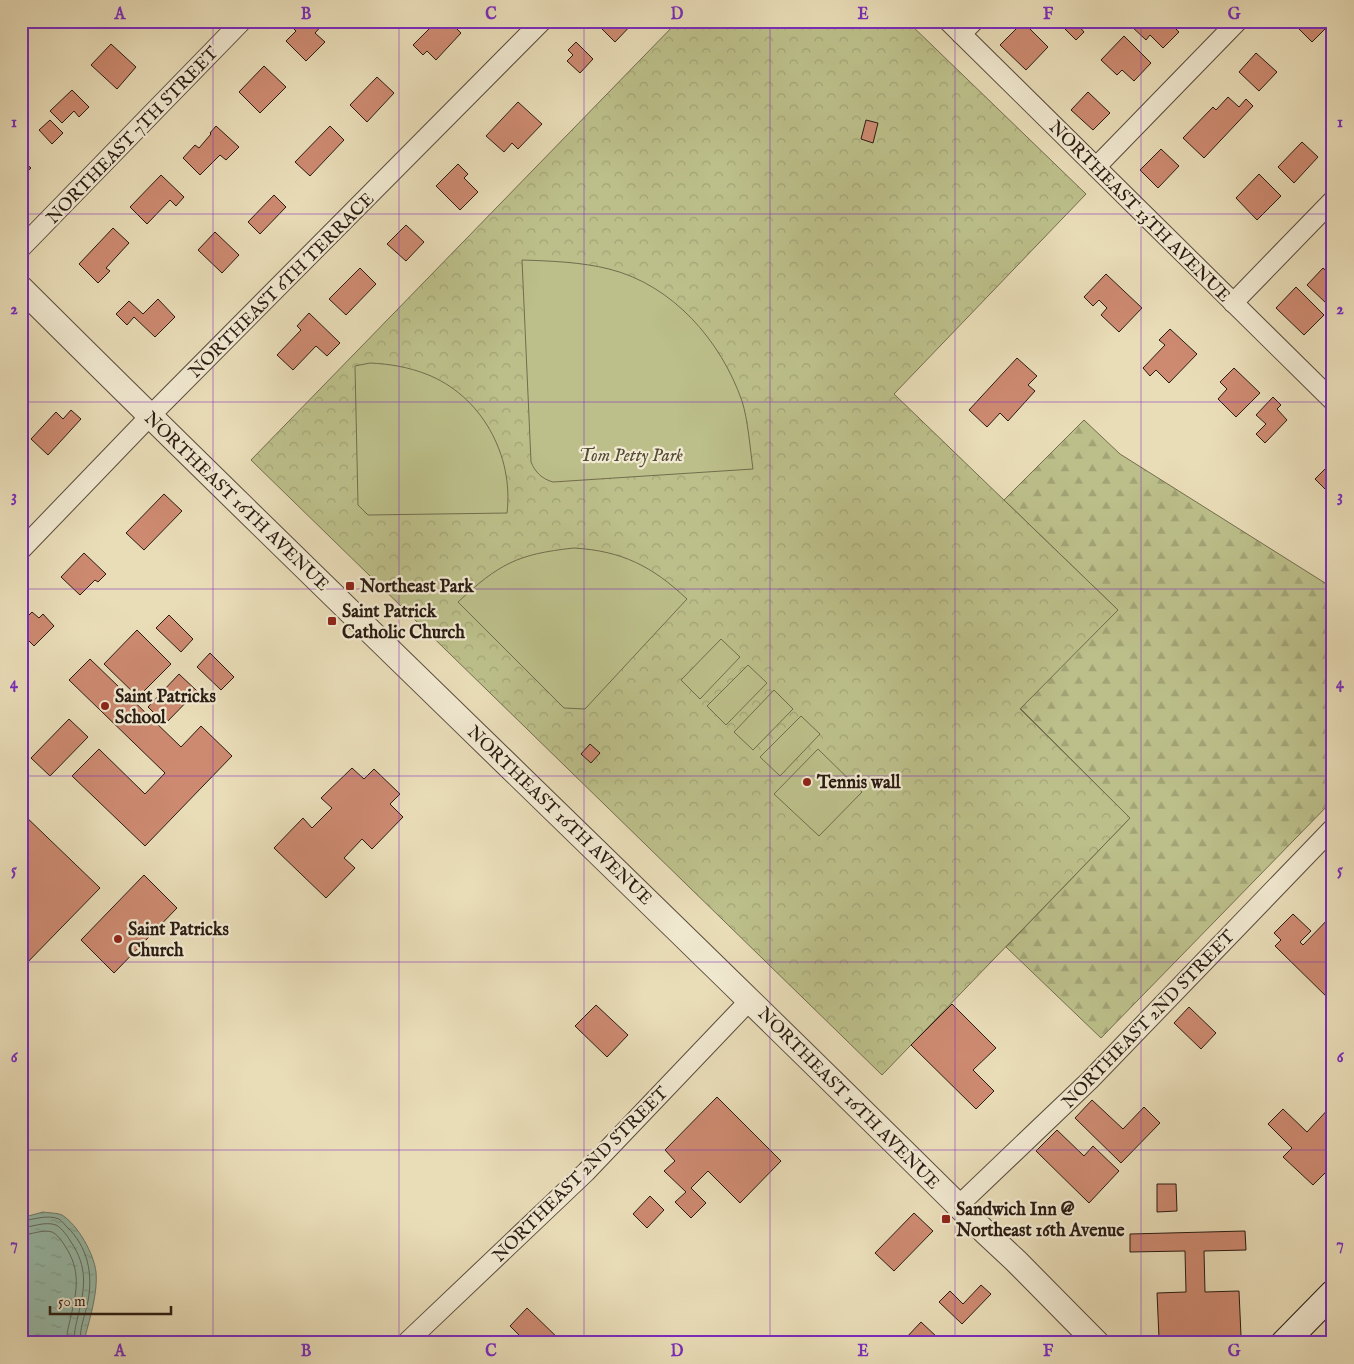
<svg xmlns="http://www.w3.org/2000/svg" width="1354" height="1364" font-family="'IM FELL English',serif">
<style>
.forest{fill:url(#forest-firs);stroke:#726d4e}
.park{fill:url(#park-crowns);stroke:#726d4e}
.pitch{fill:#bcbf8a;stroke:#726d4e}
.water{fill:url(#water-ripples);stroke:#6c7c6e}
.lines{fill:none;stroke-linecap:round;stroke-linejoin:round}
.shore{stroke:#606c5e;stroke-width:1}
.building{fill:#cd8a71;stroke:#291b12}
.minor-casing{stroke:#594c3c;stroke-width:21}
.tertiary-casing{stroke:#594c3c;stroke-width:26}
.secondary-casing{stroke:#291b12;stroke-width:28}
.minor{stroke:#f1e9d1;stroke-width:19}
.tertiary{stroke:#f1e9d1;stroke-width:24}
.secondary{stroke:#f1e9d1;stroke-width:26}
.grid{fill:none;stroke:#7b2cbf;stroke-width:1;stroke-opacity:0.55}
.poi-dot{fill:#8f2418;stroke:#f1e9d1;stroke-width:2}
.labels{text-anchor:middle;stroke-width:4.5;stroke-linejoin:round;paint-order:stroke}
.street-label{font-size:18px;fill:#291b12;stroke:#f1e9d1}
.park-label{font-size:18px;font-style:italic;fill:#554c36;stroke:#f1e9d1}
.poi-label{font-size:18px;font-weight:bold;fill:#291b12;stroke:#f1e9d1;text-anchor:start}
.neatline{fill:none;stroke:#7b2cbf;stroke-width:2}
.grid-label{font-size:16px;text-anchor:middle;font-weight:bold;fill:#7b2cbf}
</style>
<defs>
<pattern id="forest-firs" width="22" height="20" patternUnits="userSpaceOnUse" patternTransform="scale(1.25)"><rect width="22" height="20" fill="#bcbf8a"/><path d="M5 1l3.5 6h-7zM16 11l3.5 6h-7z" fill="#a2a476"/></pattern>
<pattern id="park-crowns" width="20" height="18" patternUnits="userSpaceOnUse" patternTransform="scale(1.25)"><rect width="20" height="18" fill="#bcbf8a"/><path d="M2 6a3 3 0 1 1 6 0M12 15a3 3 0 1 1 6 0" fill="none" stroke="#a2a476"/></pattern>
<pattern id="water-ripples" width="26" height="14" patternUnits="userSpaceOnUse" patternTransform="scale(1.25)"><rect width="26" height="14" fill="#98bcab"/><path d="M2 4q2-2 4 0t4 0M15 11q2-2 4 0t4 0" fill="none" stroke="#83a192"/></pattern>
</defs>
<rect width="100%" height="100%" fill="#e9ddb8"/>
<filter id="stains"><feTurbulence type="fractalNoise" baseFrequency=".004" numOctaves="4"/><feColorMatrix values="0 0 0 0 .2 0 0 0 0 .09 0 0 0 0 .02 0 0 0 .5 -.17"/></filter>
<radialGradient id="worn" r=".72"><stop offset=".6" stop-color="#630" stop-opacity="0"/><stop offset="1" stop-color="#630" stop-opacity=".3"/></radialGradient>
<polygon class="forest" points="1084,420 1120,454 1333,588 1333,800 1101,1038 1006,947 1130,818 1020,708 1118,610 1004,500"/>
<polygon class="park" points="678,21 907,21 1086,194 894,394 1118,610 1020,709 1130,818 882,1075 251,460"/>
<g class="pitch">
<path d="M522,260C551,261 581,262 609,269C673,285 721,341 742,401C748,420 750,448 753,469L553,482C542,479 535,472 531,462Z"/>
<path d="M370,363C390,364 408,367 426,374C481,395 514,455 507,513L368,515L358,505L355,366Z"/>
<path d="M574,548C622,551 652,566 687,599L585,709L564,708L458,602C499,564 517,554 574,548Z"/>
<polygon points="721,639 740,657 700,699 681,680"/>
<polygon points="748,665 767,683 726,725 707,706"/>
<polygon points="774,690 793,709 753,750 734,732"/>
<polygon points="801,716 820,734 780,776 760,757"/>
<polygon points="818,749 862,792 819,836 774,794"/>
</g>
<path class="water" d="M43,1212C49,1213 58,1213 62,1215C78,1225 94,1254 96,1272C98,1292 90,1318 85,1337L86,1343H21V1218Z"/>
<g class="lines">
<g class="shore">
<path d="M21,1221C33,1220 47,1214 59,1219C62,1221 65,1225 67,1227C88,1247 93,1274 88,1301C86,1314 78,1330 81,1343"/>
<path d="M21,1228C32,1227 45,1221 56,1225C62,1228 68,1237 71,1242C88,1267 85,1288 78,1316C76,1325 73,1334 75,1343"/>
<path d="M21,1235C31,1235 42,1229 52,1232C57,1234 62,1241 65,1246C81,1270 77,1290 71,1316C69,1325 66,1334 67,1343"/>
</g>
</g>
<g class="building">
<polygon points="292,21 325,22 315,33 325,42 306,61 286,41 296,31 289,24"/>
<polygon points="449,21 461,33 436,60 427,51 423,55 413,45 436,22 442,28"/>
<polygon points="600,21 635,21 615,42 597,24"/>
<polygon points="1060,21 1082,21 1078,25 1084,32 1076,40 1059,23"/>
<polygon points="1132,21 1168,21 1179,32 1163,48 1150,35 1146,40 1129,24"/>
<polygon points="1291,21 1329,21 1331,23 1312,42"/>
<polygon points="1023,22 1048,47 1026,70 1000,45"/>
<polygon points="1124,36 1151,63 1134,81 1122,70 1117,75 1101,60"/>
<polygon points="576,42 593,59 580,73 567,61 573,55 568,50"/>
<polygon points="111,44 136,67 117,89 91,65"/>
<polygon points="1256,53 1277,72 1259,91 1239,72"/>
<polygon points="264,66 286,87 260,113 239,92"/>
<polygon points="377,77 394,93 367,122 350,105"/>
<polygon points="72,90 89,107 79,117 74,111 62,123 50,111"/>
<polygon points="1088,92 1110,113 1093,130 1071,110"/>
<polygon points="1228,97 1239,107 1246,99 1253,106 1204,158 1183,138 1213,107 1216,110"/>
<polygon points="518,102 542,124 518,149 512,143 504,152 486,136"/>
<polygon points="50,120 63,133 52,144 39,130"/>
<polygon points="866,120 878,123 873,143 861,139"/>
<polygon points="216,126 239,147 226,160 220,155 200,175 183,158 195,145 199,148 211,134 210,133"/>
<polygon points="330,126 344,140 310,176 295,162"/>
<polygon points="1302,142 1318,157 1294,183 1278,167"/>
<polygon points="1161,149 1179,166 1158,188 1140,170"/>
<polygon points="21,159 31,168 21,177"/>
<polygon points="458,164 468,174 464,178 478,192 460,210 436,186"/>
<polygon points="1259,174 1281,196 1257,220 1236,198"/>
<polygon points="161,175 184,197 176,206 170,200 147,224 130,207"/>
<polygon points="274,195 286,207 260,234 248,222"/>
<polygon points="406,225 424,242 406,261 387,244"/>
<polygon points="113,228 129,243 106,268 110,271 98,283 79,264"/>
<polygon points="215,232 239,255 222,273 198,250"/>
<polygon points="360,268 376,284 346,315 329,299"/>
<polygon points="1323,268 1333,277 1333,296 1326,303 1307,285"/>
<polygon points="1106,274 1142,308 1119,332 1101,315 1107,308 1099,300 1093,306 1084,297"/>
<polygon points="1296,287 1324,315 1304,335 1276,308"/>
<polygon points="158,299 175,317 155,337 134,317 127,325 116,314 129,301 143,314"/>
<polygon points="309,313 340,343 327,356 316,346 293,370 277,355 301,330 297,326"/>
<polygon points="1170,329 1197,354 1169,383 1156,370 1150,376 1143,368 1165,345 1159,340"/>
<polygon points="1017,358 1037,376 1028,385 1035,391 1008,421 1000,413 987,427 969,410"/>
<polygon points="1234,368 1260,393 1236,417 1218,399 1227,389 1220,382"/>
<polygon points="1273,397 1281,405 1277,409 1287,420 1265,443 1256,434 1266,424 1256,415"/>
<polygon points="71,410 81,419 48,455 31,439 56,412 63,419"/>
<polygon points="1333,461 1333,497 1315,479"/>
<polygon points="164,494 182,511 144,550 126,533"/>
<polygon points="84,553 106,574 98,582 95,580 80,595 61,577"/>
<polygon points="32,612 39,618 43,614 54,626 34,646 21,633 21,623"/>
<polygon points="169,615 193,639 181,652 156,628"/>
<polygon points="137,630 171,664 138,697 104,664"/>
<polygon points="210,653 234,677 221,690 197,667"/>
<polygon points="90,659 181,747 201,726 232,756 145,846 72,776 99,749 145,794 165,773 69,680"/>
<polygon points="179,674 197,691 165,724 148,707"/>
<polygon points="69,719 88,737 50,776 31,758"/>
<polygon points="590,744 600,753 591,763 581,754"/>
<polygon points="352,768 364,779 374,769 400,794 390,804 403,817 372,849 362,839 344,858 355,868 326,898 274,848 303,818 312,828 332,808 321,798"/>
<polygon points="21,812 100,888 21,969"/>
<polygon points="144,875 177,908 114,973 81,940"/>
<polygon points="1293,914 1311,931 1300,942 1303,945 1333,914 1333,1003 1275,946 1281,940 1274,933"/>
<polygon points="952,1004 996,1048 973,1070 994,1091 976,1109 911,1045"/>
<polygon points="596,1005 628,1035 607,1057 575,1026"/>
<polygon points="1189,1007 1216,1033 1201,1049 1174,1023"/>
<polygon points="717,1097 781,1161 740,1203 708,1171 691,1188 706,1203 691,1218 675,1202 686,1192 664,1171 675,1161 665,1150"/>
<polygon points="1092,1100 1123,1129 1144,1107 1160,1123 1121,1163 1075,1118"/>
<polygon points="1332,1105 1333,1165 1313,1185 1283,1157 1292,1148 1268,1124 1283,1109 1307,1132"/>
<polygon points="1057,1130 1084,1156 1093,1146 1119,1171 1089,1203 1036,1151"/>
<polygon points="1157,1184 1176,1184 1177,1211 1157,1212"/>
<polygon points="650,1196 664,1210 647,1228 633,1214"/>
<polygon points="914,1213 933,1231 894,1271 875,1253"/>
<polygon points="1245,1231 1246,1250 1204,1251 1205,1292 1239,1291 1241,1336 1159,1338 1157,1293 1186,1292 1185,1251 1130,1252 1130,1234"/>
<polygon points="981,1285 991,1294 962,1324 939,1302 950,1291 963,1304"/>
<polygon points="527,1308 563,1343 527,1343 510,1326"/>
<polygon points="921,1322 938,1338 934,1343 907,1343 908,1342 905,1339"/>
</g>
<g class="lines">
<defs>
<g id="minor">
<polyline points="948,21 1333,401"/>
<polyline points="961,34 974,21"/>
<polyline points="1096,167 1238,21"/>
<polyline points="21,248 242,21"/>
<polyline points="1233,303 1333,200"/>
<polyline points="21,550 150,416 542,21"/>
<polyline points="958,1206 1090,1080 1333,828"/>
<polyline points="406,1343 586,1172 750,1000"/>
</g>
<path id="tertiary" d="M21,288C340,606 667,916 986,1233L1016,1261L1097,1343"/>
<polyline id="secondary" points="1284,1343 1333,1293"/>
</defs>
<use href="#minor" class="minor-casing"/>
<use href="#tertiary" class="tertiary-casing"/>
<use href="#secondary" class="secondary-casing"/>
<use href="#minor" class="minor"/>
<use href="#tertiary" class="tertiary"/>
<use href="#secondary" class="secondary"/>
</g>
<path class="grid" d="M213,21V1343M399,21V1343M584,21V1343M770,21V1343M955,21V1343M1141,21V1343M21,214H1333M21,402H1333M21,589H1333M21,776H1333M21,962H1333M21,1150H1333"/>
<g class="poi-dot">
<rect x="345" y="581" width="10" height="10" rx="2.5"/>
<rect x="327" y="616" width="10" height="10" rx="2.5"/>
<circle cx="105" cy="706" r="5"/>
<circle cx="807" cy="782" r="5"/>
<circle cx="118" cy="939" r="5"/>
<rect x="941" y="1214" width="10" height="10" rx="2.5"/>
</g>
<g class="labels">
<g class="street-label">
<text transform="translate(132 135) rotate(-46)" y="6">NORTHEAST 7TH STREET</text>
<text transform="translate(1140 211) rotate(45)" y="6">NORTHEAST 13TH AVENUE</text>
<text transform="translate(281 285) rotate(-45)" y="6">NORTHEAST 6TH TERRACE</text>
<text transform="translate(237 501) rotate(44)" y="6">NORTHEAST 16TH AVENUE</text>
<text transform="translate(560 815) rotate(44)" y="6">NORTHEAST 16TH AVENUE</text>
<text transform="translate(1148 1019) rotate(-46)" y="6">NORTHEAST 2ND STREET</text>
<text transform="translate(849 1098) rotate(45)" y="6">NORTHEAST 16TH AVENUE</text>
<text transform="translate(580 1174) rotate(-45)" y="6">NORTHEAST 2ND STREET</text>
</g>
<g class="park-label">
<text x="631" y="461">Tom Petty Park</text>
</g>
<g class="poi-label">
<text x="360" y="592">Northeast Park</text>
<text x="342" y="617">Saint Patrick<tspan x="342" dy="21">Catholic Church</tspan></text>
<text x="115" y="702">Saint Patricks<tspan x="115" dy="21">School</tspan></text>
<text x="817" y="788">Tennis wall</text>
<text x="128" y="935">Saint Patricks<tspan x="128" dy="21">Church</tspan></text>
<text x="956" y="1215">Sandwich Inn @<tspan x="956" dy="21">Northeast 16th Avenue</tspan></text>
</g>
</g>
<rect width="1354" height="1364" fill="none" stroke="#e9ddb8" stroke-width="55"/>
<path d="M50 1306v8h121v-8" fill="none" stroke="#291b12" stroke-width="2.5"/>
<text x="58" y="1306" font-size="15" fill="#291b12" stroke="#f1e9d1" stroke-width="4" paint-order="stroke">50 m</text>
<rect x="28" y="28" width="1298" height="1308" class="neatline"/>
<g class="grid-label">
<text x="120" y="19">A</text>
<text x="306" y="19">B</text>
<text x="491" y="19">C</text>
<text x="677" y="19">D</text>
<text x="863" y="19">E</text>
<text x="1048" y="19">F</text>
<text x="1234" y="19">G</text>
<text x="14" y="127">1</text>
<text x="1340" y="127">1</text>
<text x="14" y="314">2</text>
<text x="1340" y="314">2</text>
<text x="14" y="501">3</text>
<text x="1340" y="501">3</text>
<text x="14" y="688">4</text>
<text x="1340" y="688">4</text>
<text x="14" y="875">5</text>
<text x="1340" y="875">5</text>
<text x="14" y="1062">6</text>
<text x="1340" y="1062">6</text>
<text x="14" y="1249">7</text>
<text x="1340" y="1249">7</text>
<text x="120" y="1356">A</text>
<text x="306" y="1356">B</text>
<text x="491" y="1356">C</text>
<text x="677" y="1356">D</text>
<text x="863" y="1356">E</text>
<text x="1048" y="1356">F</text>
<text x="1234" y="1356">G</text>
</g>
<rect width="100%" height="100%" filter="url(#stains)"/>
<rect width="100%" height="100%" fill="url(#worn)"/>
</svg>
